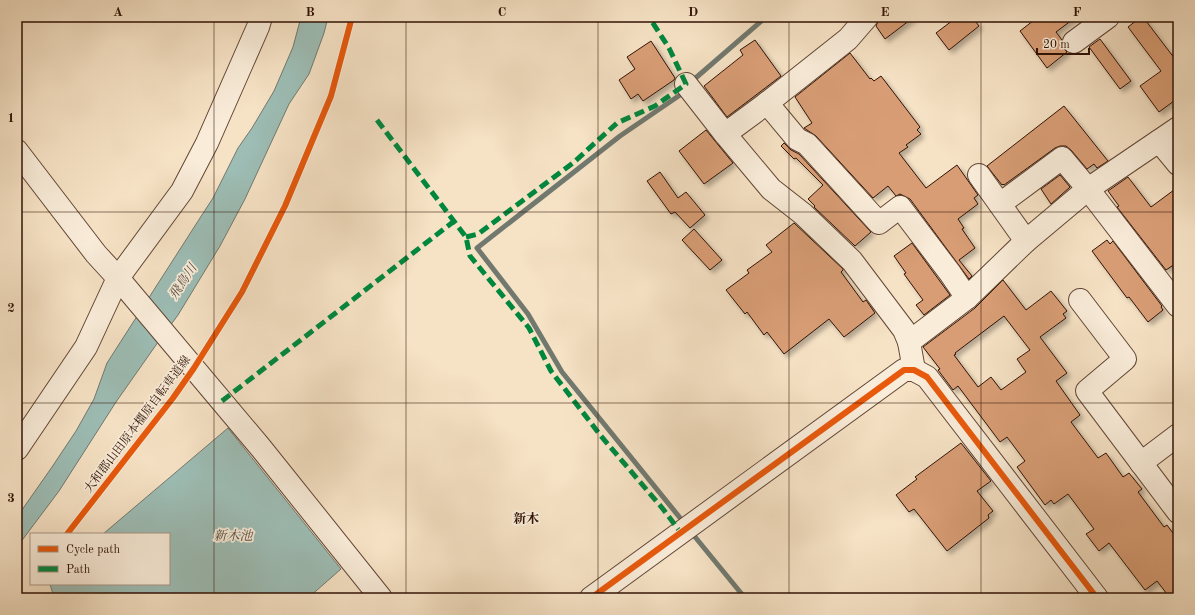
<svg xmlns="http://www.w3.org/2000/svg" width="1195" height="615" font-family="'Old Standard TT','Noto Serif JP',serif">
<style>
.water{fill:#9dbdb5;stroke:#71796f}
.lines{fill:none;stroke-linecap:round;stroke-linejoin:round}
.stream{stroke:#71796f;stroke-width:5}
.building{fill:#d89d74;stroke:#301205;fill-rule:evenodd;filter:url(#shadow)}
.minor-casing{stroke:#624635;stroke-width:24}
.minor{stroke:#f9ecd9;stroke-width:22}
.quiet{stroke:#00873e;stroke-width:5;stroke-dasharray:10 5;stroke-linecap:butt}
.cycleway-casing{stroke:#f9ecd9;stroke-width:8}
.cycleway{stroke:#e8590c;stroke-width:6}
.grid{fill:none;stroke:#301205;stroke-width:1;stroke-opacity:0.55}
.labels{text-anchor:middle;stroke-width:3.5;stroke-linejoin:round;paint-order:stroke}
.street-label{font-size:12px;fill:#301205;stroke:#f9ecd9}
.water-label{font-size:13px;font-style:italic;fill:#564e43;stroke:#f9ecd9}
.neighbourhood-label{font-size:13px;font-weight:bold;fill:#301205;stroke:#f9ecd9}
.neatline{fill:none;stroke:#301205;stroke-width:1.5}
.grid-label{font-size:13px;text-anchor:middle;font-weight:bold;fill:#301205}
</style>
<defs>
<filter id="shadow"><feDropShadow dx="3.5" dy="3.5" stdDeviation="2" flood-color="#0004"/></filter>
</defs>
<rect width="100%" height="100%" fill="#f6e2c5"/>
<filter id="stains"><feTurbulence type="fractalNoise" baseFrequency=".005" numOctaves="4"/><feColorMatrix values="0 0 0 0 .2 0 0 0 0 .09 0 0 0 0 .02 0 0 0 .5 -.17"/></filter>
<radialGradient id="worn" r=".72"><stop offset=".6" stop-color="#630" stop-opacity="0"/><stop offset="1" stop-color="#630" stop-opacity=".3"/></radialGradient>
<g class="water">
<polygon points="301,17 328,17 324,33 309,74 289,104 245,199 220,246 178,315 156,345 116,402 59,491 17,547 17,517 52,467 76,431 94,399 107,363 200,218 213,198 238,148 252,128 274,91 293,47"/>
<polygon points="228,428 341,569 308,598 57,598 53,594 50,584 169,584 169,534 103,534"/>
</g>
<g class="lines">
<g class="stream">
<polyline points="691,82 766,17"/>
<polyline points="685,90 680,95 620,136 477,248 528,314 562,372 685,524"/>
<polyline points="691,532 745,598"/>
</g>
</g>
<g class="building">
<polygon points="882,17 914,17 885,39 876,26 879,19"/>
<polygon points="957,17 972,17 979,26 949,50 936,33"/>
<polygon points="1038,17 1076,17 1056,32 1062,40 1064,49 1067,52 1047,68 1020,31"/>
<polygon points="1141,17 1143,17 1178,63 1178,98 1159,112 1140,86 1161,71 1128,27"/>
<polygon points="1100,39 1131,81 1120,89 1089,47"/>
<polygon points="755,40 781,76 727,117 704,86 743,55 740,50"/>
<polygon points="651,41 675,78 674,80 643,101 638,94 631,99 619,80 635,69 627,57"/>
<polygon points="850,53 870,79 871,78 874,81 881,76 920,127 917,130 921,134 906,145 908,147 899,153 926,188 957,165 978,195 974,198 978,204 958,219 964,228 962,229 975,248 959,260 972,276 969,279 910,199 900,194 896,196 888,186 873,198 816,136 804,128 812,123 795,97"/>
<polygon points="1064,106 1108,161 1097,168 1094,164 1087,169 1071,150 1066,146 1060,146 1055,148 1004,185 1003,184 1002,185 987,166"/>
<polygon points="706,130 733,163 704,184 679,151"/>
<polygon points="784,143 791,150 799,154 871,232 855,246 814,207 815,206 808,199 823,185 796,158 794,159 781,146"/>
<polygon points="660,172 678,198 686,192 705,215 690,228 675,212 671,214 647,181"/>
<polygon points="1060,175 1070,187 1051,204 1041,189"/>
<polygon points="1128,177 1151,207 1178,187 1178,262 1166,270 1117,207 1119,206 1108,191"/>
<polygon points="794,223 843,269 843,270 841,272 863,302 866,300 875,313 844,337 829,319 784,354 767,332 764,335 747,312 745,314 726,290 749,273 747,270 772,252 766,245"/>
<polygon points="694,229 722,260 710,270 682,240"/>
<polygon points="1107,240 1110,244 1113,241 1162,306 1161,307 1163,310 1148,322 1129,297 1127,298 1092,251"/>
<polygon points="912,243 950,295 924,315 916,305 923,300 904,274 906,273 894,256"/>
<path d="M1003,280L1026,310L1051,291L1067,311L1063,314L1066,318L1040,337L1067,373L1056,381L1080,415L1071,422L1098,458L1106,453L1123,477L1129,473L1142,489L1138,492L1164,527L1167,525L1178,540V598H1170L1157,581L1145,590L1109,543L1099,551L1086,534L1094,529L1068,494L1054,504L1051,500L1045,505L1017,467L1025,461L1007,437L1000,442L958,386L953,390L938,370L940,369L923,347L975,308ZM1004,316L1030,350L1017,359L1026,372L1001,390L991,377L978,387L954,355L956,354L955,353Z"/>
<polygon points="961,443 991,481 977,491 993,511 988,515 989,518 947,551 914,509 909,512 896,495 917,479 915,477"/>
</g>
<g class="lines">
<defs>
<g id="minor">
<polyline points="1074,42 1108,17"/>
<polyline points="686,84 725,134 771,189 803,214 852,261 904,330 909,342 914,370"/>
<polyline points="767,103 848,39 867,17"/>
<polyline points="725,134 767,103 797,139 807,144 879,223 900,207 950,273 967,298"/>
<polyline points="1159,141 1178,164"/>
<polyline points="17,151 96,254 118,278 261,448 381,598"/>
<polyline points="979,175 1026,241"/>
<polyline points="1000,204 1062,158 1088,189 1178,306"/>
<polyline points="1080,300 1125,359 1087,391 1178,512"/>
<polyline points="909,342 967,298 1026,241 1088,189 1178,128"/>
<polyline points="17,449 86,347 118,278 182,191 207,143 258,27 261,17"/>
<polyline points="1141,463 1178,435"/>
<polyline points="591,598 904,370 914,370 927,377 1097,598"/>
</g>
</defs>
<use href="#minor" class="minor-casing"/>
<use href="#minor" class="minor"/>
<g class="quiet">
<polyline points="377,120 466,237 470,256 529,328 551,371 601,436 663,509 681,533"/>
<polyline points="466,237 478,234 573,163 617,123 655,106 686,84 669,48 649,17"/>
<polyline points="222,401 453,222"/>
</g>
<defs>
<g id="cycleway">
<polyline points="67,534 173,398 194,368 242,292 285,206 331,96 352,17"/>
<polyline points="591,598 904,370 914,370 927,377 1097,598"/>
</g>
</defs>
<use href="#cycleway" class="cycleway-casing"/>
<use href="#cycleway" class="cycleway"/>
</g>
<path class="grid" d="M214,17V598M406,17V598M598,17V598M789,17V598M981,17V598M17,212H1178M17,403H1178"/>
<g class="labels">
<g class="street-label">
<text transform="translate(137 424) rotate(-53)" y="4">大和郡山田原本橿原自転車道線</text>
</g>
<g class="water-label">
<text transform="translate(182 281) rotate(-56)" y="5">飛鳥川</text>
<text x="233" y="540">新木池</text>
</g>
<g class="neighbourhood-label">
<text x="526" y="523">新木</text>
</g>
</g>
<rect width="1195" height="615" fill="none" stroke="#f6e2c5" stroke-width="44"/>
<rect x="30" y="533" width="140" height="52" fill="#f9ecd9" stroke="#a99584"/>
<rect x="38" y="546" width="20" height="6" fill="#e8590c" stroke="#a99584"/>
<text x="66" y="553" font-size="12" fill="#301205">Cycle path</text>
<rect x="38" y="566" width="20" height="6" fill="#00873e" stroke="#a99584"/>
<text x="66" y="573" font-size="12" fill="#301205">Path</text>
<path d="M1037 48v6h52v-6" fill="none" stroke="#301205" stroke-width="2"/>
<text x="1043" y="48" font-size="12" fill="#301205" stroke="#f9ecd9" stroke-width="3" paint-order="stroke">20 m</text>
<rect x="22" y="22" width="1151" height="571" class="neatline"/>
<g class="grid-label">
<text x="118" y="16">A</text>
<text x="310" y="16">B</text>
<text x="502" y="16">C</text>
<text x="693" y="16">D</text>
<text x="885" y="16">E</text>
<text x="1077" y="16">F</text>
<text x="11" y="122">1</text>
<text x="11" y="312">2</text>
<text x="11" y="502">3</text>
</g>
<rect width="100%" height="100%" filter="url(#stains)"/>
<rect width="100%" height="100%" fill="url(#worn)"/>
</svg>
